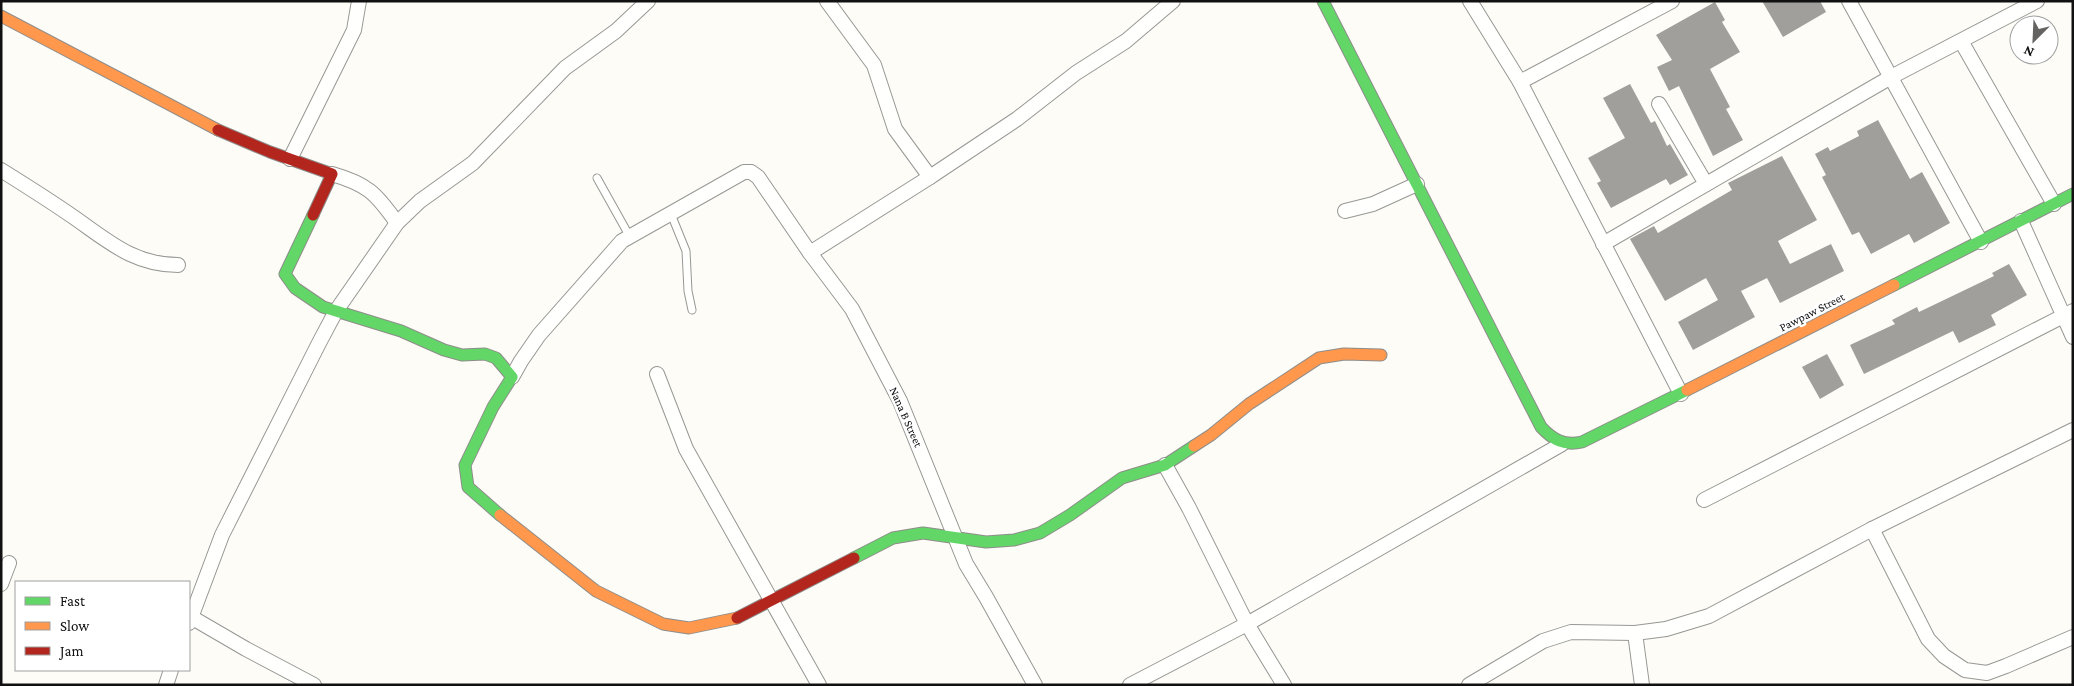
<svg xmlns="http://www.w3.org/2000/svg" width="2074" height="686" font-family="'Crimson Pro',serif">
<style>
.building{fill:#a19f9c}
.lines{fill:none;stroke-linecap:round;stroke-linejoin:round}
.lane-casing{stroke:#979795;stroke-width:9}
.street-casing{stroke:#979795;stroke-width:16}
.fast-casing{stroke:#8e8d8b;stroke-width:13}
.slow-casing{stroke:#8e8d8b;stroke-width:13}
.jam-casing{stroke:#8e8d8b;stroke-width:13}
.lane{stroke:#fffffe;stroke-width:7}
.street{stroke:#fffffe;stroke-width:14}
.fast{stroke:#63d668;stroke-width:11}
.slow{stroke:#ff974d;stroke-width:11}
.jam{stroke:#b3261e;stroke-width:11}
.labels{text-anchor:middle;stroke-width:5;stroke-linejoin:round;paint-order:stroke}
.street-label{font-size:12px;fill:#111;stroke:#fff}
</style>
<rect width="100%" height="100%" fill="#fdfcf7"/>
<g class="building">
<polygon points="1762,1 1820,1 1826,12 1783,37"/>
<polygon points="1715,2 1725,20 1722,22 1740,52 1710,69 1730,107 1726,109 1743,140 1713,156 1679,86 1669,91 1657,67 1672,60 1656,35"/>
<polygon points="1630,84 1651,123 1655,121 1667,146 1670,144 1688,175 1670,185 1666,179 1611,208 1597,183 1601,181 1588,158 1625,138 1603,98"/>
<polygon points="1878,120 1910,179 1922,172 1950,223 1914,243 1909,234 1871,254 1859,232 1852,235 1822,177 1826,175 1815,154 1828,147 1830,151 1859,136 1857,131"/>
<polygon points="1782,156 1817,220 1778,241 1790,264 1831,244 1844,271 1780,303 1767,278 1741,291 1755,317 1693,350 1678,322 1718,300 1706,278 1665,301 1630,239 1654,226 1658,233 1732,190 1728,183"/>
<polygon points="2009,264 2027,295 1991,315 1996,325 1959,343 1953,331 1864,374 1850,345 1895,324 1892,320 1917,307 1919,312 1994,276 1992,273"/>
<polygon points="1827,354 1844,385 1820,399 1802,367"/>
</g>
<g class="lines">
<defs>
<g id="lane">
<polyline points="597,178 630,237"/>
<polyline points="671,214 686,251 688,291 692,310"/>
</g>
<g id="street">
<polyline points="827,1 874,65 895,129 930,177"/>
<polyline points="1470,1 1520,82 1681,394"/>
<polyline points="1849,1 1981,242"/>
<polyline points="1961,41 2054,204"/>
<polyline points="1520,82 1672,1"/>
<polyline points="1659,104 1706,184"/>
<polyline points="290,159 354,30 359,1"/>
<path d="M1,170C25,185 49,200 72,216C107,240 133,265 178,265"/>
<path d="M332,174C367,184 376,193 397,223"/>
<polyline points="1345,211 1373,204 1417,184"/>
<polyline points="2021,221 2073,337"/>
<polyline points="1603,244 1891,77 2037,1"/>
<polyline points="810,253 930,177 1017,119 1076,73 1126,41 1173,1"/>
<polyline points="657,374 686,449 819,685"/>
<polyline points="512,377 521,361 539,335 622,241 744,172 751,172 758,177 810,253 852,309 900,401 966,564 986,597 1035,685"/>
<polyline points="1165,465 1189,508 1247,624 1284,685"/>
<polyline points="1704,500 2073,311"/>
<polyline points="1872,529 1928,639 1944,656 1965,670 1987,673 2006,666 2073,637"/>
<polyline points="1,584 9,563"/>
<polyline points="191,617 246,649 314,685"/>
<polyline points="189,623 222,535 319,343 336,311 397,223 420,201 473,163 565,68 616,31 648,1"/>
<polyline points="1635,633 1642,685"/>
<polyline points="166,685 171,670"/>
<polyline points="1130,685 1247,624 1562,444"/>
<polyline points="1469,685 1543,641 1571,632 1635,633 1666,629 1709,616 1872,529 2073,430"/>
</g>
<g id="fast">
<path d="M1323,1L1541,427C1553,440 1564,446 1582,442L1687,390"/>
<polyline points="313,215 285,274 295,288 323,307 401,331 444,350 462,355 485,354 496,358 512,377 493,407 465,465 468,487 500,515"/>
<polyline points="1894,285 2073,194"/>
<polyline points="854,558 893,538 923,533 986,542 1014,540 1040,533 1070,515 1122,478 1165,465 1194,446"/>
</g>
<g id="slow">
<polyline points="1,16 218,130"/>
<polyline points="1687,390 1894,285"/>
<polyline points="1194,446 1211,435 1249,404 1319,358 1344,354 1381,355"/>
<polyline points="500,515 596,591 663,624 689,628 737,618"/>
</g>
<g id="jam">
<polyline points="218,130 270,152 332,174 313,215"/>
<polyline points="737,618 854,558"/>
</g>
</defs>
<use href="#lane" class="lane-casing"/>
<use href="#street" class="street-casing"/>
<use href="#fast" class="fast-casing"/>
<use href="#slow" class="slow-casing"/>
<use href="#jam" class="jam-casing"/>
<use href="#lane" class="lane"/>
<use href="#street" class="street"/>
<use href="#fast" class="fast"/>
<use href="#slow" class="slow"/>
<use href="#jam" class="jam"/>
</g>
<g class="labels">
<g class="street-label">
<text transform="translate(1812 312) rotate(-27)" y="4">Pawpaw Street</text>
<text transform="translate(906 417) rotate(66)" y="4">Nana B Street</text>
</g>
</g>
<rect width="2074" height="686" fill="none" stroke="#111111" stroke-width="5"/>
<rect x="15" y="581" width="175" height="90" fill="#ffffff" stroke="#a0a0a0"/>
<rect x="25" y="597" width="25" height="8" fill="#63d668" stroke="#a0a0a0"/>
<text x="60" y="606" font-size="15" fill="#111111">Fast</text>
<rect x="25" y="622" width="25" height="8" fill="#ff974d" stroke="#a0a0a0"/>
<text x="60" y="631" font-size="15" fill="#111111">Slow</text>
<rect x="25" y="647" width="25" height="8" fill="#b3261e" stroke="#a0a0a0"/>
<text x="60" y="656" font-size="15" fill="#111111">Jam</text>
<g transform="translate(2034 40) rotate(204)"><circle r="24" fill="#ffffff" stroke="#a0a0a0"/>
<path d="M0-4L9 19L0 12L-9 19Z" fill="#646362"/>
<text y="-8" font-size="14" font-weight="bold" text-anchor="middle" fill="#111111">N</text>
</g>
</svg>
